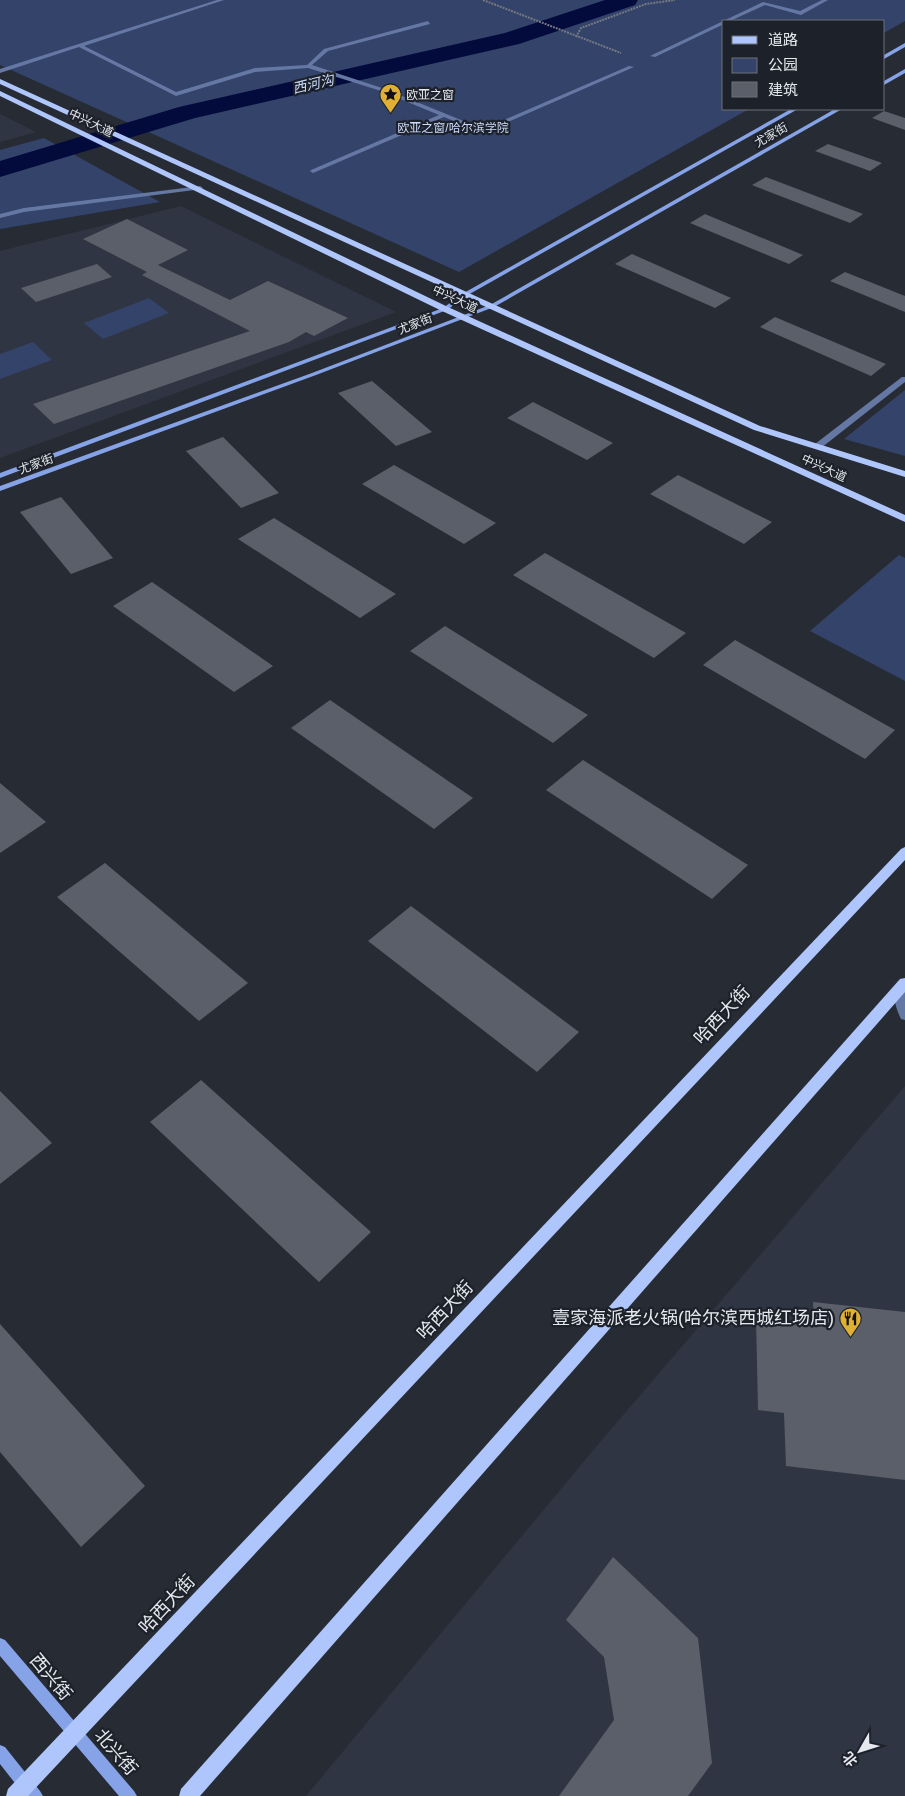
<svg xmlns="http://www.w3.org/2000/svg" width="905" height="1796" font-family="Helvetica,'Noto Sans SC',sans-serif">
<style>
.built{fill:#2f3542}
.green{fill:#33436a}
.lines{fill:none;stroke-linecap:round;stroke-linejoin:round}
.river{fill:#030a3c;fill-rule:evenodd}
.building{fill:#5b5f69}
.path{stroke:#767981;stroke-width:2;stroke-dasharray:2 1;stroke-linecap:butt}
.lane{fill:#6578a3;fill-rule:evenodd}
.secondary{fill:#86a3e8;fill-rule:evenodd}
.primary{fill:#afc6fc;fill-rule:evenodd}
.labels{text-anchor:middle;stroke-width:4.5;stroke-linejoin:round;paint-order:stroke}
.far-poi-label{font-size:12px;fill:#e5e8ee;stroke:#1d212a;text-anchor:start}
.far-street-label{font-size:12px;fill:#e5e8ee;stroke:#1d212a}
.far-park-label{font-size:12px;fill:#cddcfe;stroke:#1d212a}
.far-water-label{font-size:14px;font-style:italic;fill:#cadafc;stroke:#1d212a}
.near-street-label{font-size:18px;fill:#e5e8ee;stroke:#1d212a}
.near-poi-label{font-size:18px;fill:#e5e8ee;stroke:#1d212a;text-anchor:end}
</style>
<rect width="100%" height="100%" fill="#272b34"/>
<g class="built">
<polygon points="0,114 36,132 0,142"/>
<polygon points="181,206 396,312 0,458 0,251"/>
<polygon points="905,1086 905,1796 306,1796 595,1448"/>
</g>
<g class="green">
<polygon points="0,0 905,0 905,21 884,33 884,21 724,21 724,109 749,109 459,272 0,65"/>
<polygon points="44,138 160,202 0,229 0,150"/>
<polygon points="149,298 169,313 103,339 84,323"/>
<polygon points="33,342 52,360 0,379 0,354"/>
<polygon points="905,390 905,456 844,439"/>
<polygon points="899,555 905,558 905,681 810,631"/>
</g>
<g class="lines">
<polygon class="river" points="605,0 638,0 635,5 519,44 195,118 0,177 0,161 179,107 505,33"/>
</g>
<g class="building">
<polygon points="884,111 905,118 905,130 872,118"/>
<polygon points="828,144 882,163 870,171 815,151"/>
<polygon points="766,177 863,214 850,223 752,185"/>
<polygon points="705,214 803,255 789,264 690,223"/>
<polygon points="127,219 188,250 158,265 230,300 268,281 348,318 314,336 306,332 289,342 54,424 33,404 250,331 142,275 147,272 83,239"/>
<polygon points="632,254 731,298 715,308 615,264"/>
<polygon points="97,264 112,277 36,302 21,288"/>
<polygon points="845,272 905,296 905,312 830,281"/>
<polygon points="775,317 886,364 871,376 760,327"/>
<polygon points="372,381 432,432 396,446 338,393"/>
<polygon points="533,402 613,443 587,460 507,418"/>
<polygon points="223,437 279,493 241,508 186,451"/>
<polygon points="394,465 496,523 464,544 362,484"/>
<polygon points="678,475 772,522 744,544 650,494"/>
<polygon points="61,497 113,558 71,574 20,512"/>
<polygon points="274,518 396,594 360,618 238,539"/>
<polygon points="545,553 686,633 654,658 513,575"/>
<polygon points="152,582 273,666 234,692 113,606"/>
<polygon points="445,626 588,715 553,743 410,651"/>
<polygon points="735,640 895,730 865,759 703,665"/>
<polygon points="330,700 473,798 434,829 291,728"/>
<polygon points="583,760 748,865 712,899 546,790"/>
<polygon points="0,783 46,822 0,853"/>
<polygon points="105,863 248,983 199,1021 57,897"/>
<polygon points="411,906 579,1032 537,1072 368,941"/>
<polygon points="201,1080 371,1232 319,1282 150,1122"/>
<polygon points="0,1091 52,1143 0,1184"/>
<polygon points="813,1302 905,1312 905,1480 786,1466 784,1413 758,1410 756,1318 814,1324"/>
<polygon points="0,1324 145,1486 81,1547 0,1452"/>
<polygon points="613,1557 698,1638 712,1763 688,1796 559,1796 614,1720 604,1657 566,1620"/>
</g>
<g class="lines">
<g class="path">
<polyline points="483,0 621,53"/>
<polyline points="576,37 581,28 646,4 675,0"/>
</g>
<g class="lane">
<polygon points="217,0 224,0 84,46 176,92 255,68 307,65 324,49 428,21 430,24 328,51 312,65 385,89 483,129 629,66 634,67 485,132 481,132 444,117 313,173 310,171 311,170 439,115 381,91 308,68 255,72 176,96 79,47 0,73 0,69"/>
<polygon points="822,0 828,0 801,15 765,5 730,21 724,21 724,24 655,57 650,56 763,2 800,11"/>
<polygon points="200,186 203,188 202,189 24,212 0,218 0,214 24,208"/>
<polygon points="902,377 905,377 905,382 821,448 815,448 815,444"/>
<path d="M900,984L905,988V1020L901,1019C896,1009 892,996 896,985Z"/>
</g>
<g class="secondary">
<polygon points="905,43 905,47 884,59 884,55"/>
<polygon points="905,69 905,73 884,85 884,81"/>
<polygon points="791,109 798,109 466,296 447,310 0,478 0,473 443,308 462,294"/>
<polygon points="835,109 842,109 494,307 316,375 0,491 0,486 312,373 490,305"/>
<polygon points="0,1638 5,1640 134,1791 137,1796 119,1796 0,1656"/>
<polygon points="0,1745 5,1747 40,1791 43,1796 25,1796 0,1764"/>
</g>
<g class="primary">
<polygon points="0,79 760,426 905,471 905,477 754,430 0,84"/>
<polygon points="0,91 448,307 905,515 905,522 442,311 0,96"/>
<polygon points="905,847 905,860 28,1796 6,1796 8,1789 901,849"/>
<polygon points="905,978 905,992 200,1796 179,1796 181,1789 900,979"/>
</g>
</g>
<defs>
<symbol id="sight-pin" viewBox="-11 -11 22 30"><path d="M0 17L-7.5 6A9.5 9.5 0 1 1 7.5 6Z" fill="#e0b034" stroke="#1d212a"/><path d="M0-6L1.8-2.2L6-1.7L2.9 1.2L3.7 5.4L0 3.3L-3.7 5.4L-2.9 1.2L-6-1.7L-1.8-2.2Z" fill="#111"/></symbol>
<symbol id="restaurant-pin" viewBox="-11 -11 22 30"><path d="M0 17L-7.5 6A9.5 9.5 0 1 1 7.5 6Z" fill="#e0b034" stroke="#1d212a"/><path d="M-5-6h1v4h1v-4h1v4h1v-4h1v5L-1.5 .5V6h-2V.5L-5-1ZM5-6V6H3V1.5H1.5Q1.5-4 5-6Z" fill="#111"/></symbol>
</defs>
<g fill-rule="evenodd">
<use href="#sight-pin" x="378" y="82" width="25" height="34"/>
<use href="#restaurant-pin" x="838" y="1306" width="25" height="34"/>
</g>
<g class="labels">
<g class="far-poi-label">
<text x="406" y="99">欧亚之窗</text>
</g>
<g class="far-street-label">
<text transform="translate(91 123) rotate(26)" y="4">中兴大道</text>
<text transform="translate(771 135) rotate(-30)" y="4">尤家街</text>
<text transform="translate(455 299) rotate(25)" y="4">中兴大道</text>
<text transform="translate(415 324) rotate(-21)" y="4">尤家街</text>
<text transform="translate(36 464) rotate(-20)" y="4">尤家街</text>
<text transform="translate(824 468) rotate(25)" y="4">中兴大道</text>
</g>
<g class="far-park-label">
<text x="453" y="132">欧亚之窗/哈尔滨学院</text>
</g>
<g class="far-water-label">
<text transform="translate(313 84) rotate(-13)" y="5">西河沟</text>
</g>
<g class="near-street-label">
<text transform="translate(722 1015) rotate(-47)" y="6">哈西大街</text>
<text transform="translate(445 1310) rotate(-47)" y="6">哈西大街</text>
<text transform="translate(167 1604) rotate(-47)" y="6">哈西大街</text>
<text transform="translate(51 1677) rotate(50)" y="6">西兴街</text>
<text transform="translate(116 1752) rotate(49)" y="6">北兴街</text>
</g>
<g class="near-poi-label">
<text x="834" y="1324">壹家海派老火锅(哈尔滨西城红场店)</text>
</g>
</g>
<rect x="722" y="20" width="162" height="90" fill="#1d212a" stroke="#6d7178"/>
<rect x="732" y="36" width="25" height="8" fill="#afc6fc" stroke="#6d7178"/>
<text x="768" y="45" font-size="15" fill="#e5e8ee">道路</text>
<rect x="732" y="58" width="25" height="15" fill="#33436a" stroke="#6d7178"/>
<text x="768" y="70" font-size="15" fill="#e5e8ee">公园</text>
<rect x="732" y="82" width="25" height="15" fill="#5b5f69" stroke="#6d7178"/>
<text x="768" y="95" font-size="15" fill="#e5e8ee">建筑</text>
<g transform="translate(860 1751) rotate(231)" stroke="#1d212a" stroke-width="4" paint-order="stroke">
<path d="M0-4L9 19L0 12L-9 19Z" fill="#e5e8ee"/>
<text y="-8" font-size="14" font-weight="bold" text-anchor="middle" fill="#e5e8ee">北</text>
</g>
</svg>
